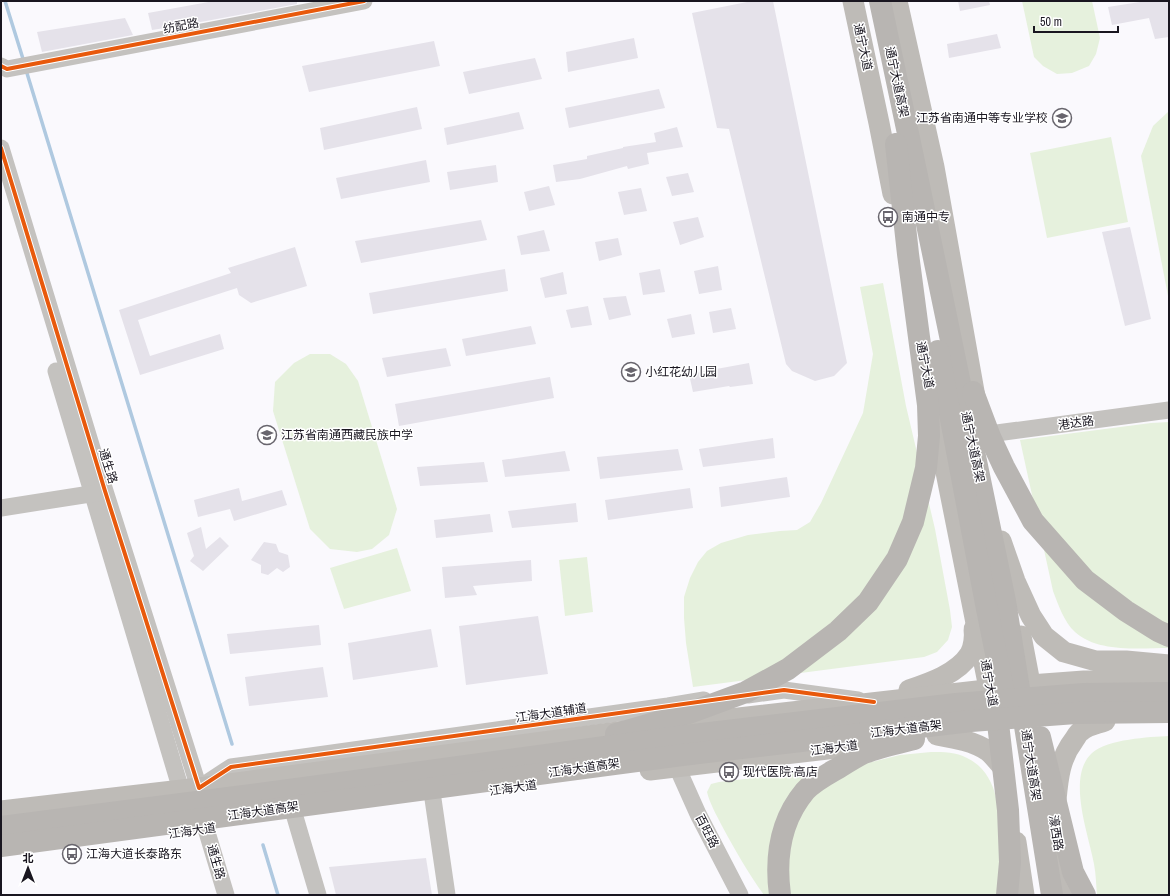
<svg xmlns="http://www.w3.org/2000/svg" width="1170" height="896" font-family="'Archivo Narrow','Noto Sans SC',sans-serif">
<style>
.green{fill:#e6f1dd}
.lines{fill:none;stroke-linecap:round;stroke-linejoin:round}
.stream{stroke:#afc9e0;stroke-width:3.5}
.building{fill:#e5e2ea}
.minor{stroke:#c4c2bf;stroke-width:17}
.major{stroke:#bebbb7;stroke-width:21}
.highway{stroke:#b8b5b2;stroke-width:22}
.cycleway-casing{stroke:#fff;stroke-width:6}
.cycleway{stroke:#e8590c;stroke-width:4}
.labels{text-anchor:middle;stroke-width:3;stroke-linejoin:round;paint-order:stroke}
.street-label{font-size:12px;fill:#191620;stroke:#fff}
.poi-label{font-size:12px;fill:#191620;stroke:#fff;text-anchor:start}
</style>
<rect width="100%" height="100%" fill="#faf9fd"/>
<g class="green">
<polygon points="1022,1 1092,1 1100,38 1096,54 1089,66 1072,73 1057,74 1043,66 1034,57"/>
<polygon points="1169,111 1169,301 1141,156 1153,126"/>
<polygon points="1111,137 1128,222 1047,238 1030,153"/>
<polygon points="883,283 906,406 935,529 950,610 952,627 948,640 937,652 924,657 693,687 686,643 684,618 684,597 690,578 698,562 707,551 721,543 748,535 780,531 797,530 810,522 821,503 863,413 873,354 860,287"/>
<polygon points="310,354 330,354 346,364 358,381 397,509 389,535 372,549 357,552 330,549 310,529 273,411 275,382 294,363"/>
<path d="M1169,422V648C1140,648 1098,653 1075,632C1064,622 1058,604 1053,591L1020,440L1151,423Z"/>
<polygon points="397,548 411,591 344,609 330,568"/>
<polygon points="587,557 593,612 565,616 559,560"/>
<path d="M1169,736V895H1097C1096,885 1096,874 1094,864C1089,835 1066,777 1092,753C1108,739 1149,737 1169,736Z"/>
<path d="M931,752C944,752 956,752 967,758C998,773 999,810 1002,840C1005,859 1007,877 1009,895H764C748,873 735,850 722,826C716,814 710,804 707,792L711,784L719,782L803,772L815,776L900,755Z"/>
</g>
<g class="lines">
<g class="stream">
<polyline points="5,1 24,62"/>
<polyline points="26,70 232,744"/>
<polyline points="263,845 278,895"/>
</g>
</g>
<g class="building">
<polygon points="214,1 297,1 297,4 190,24 152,30 148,13"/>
<polygon points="752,1 773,1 847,363 834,376 815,381 792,371 786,364 729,129 717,128 692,13"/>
<polygon points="958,1 989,1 990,5 960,11"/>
<polygon points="1146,1 1169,1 1169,37 1155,39 1149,18 1112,25 1108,7"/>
<polygon points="125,18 133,35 42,52 37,32"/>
<polygon points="997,34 1001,48 949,58 947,44"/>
<polygon points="634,38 638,58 568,72 566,52"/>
<polygon points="434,41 440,66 309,92 302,66"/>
<polygon points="535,58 542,79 469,94 463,72"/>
<polygon points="659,89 665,108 569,128 565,108"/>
<polygon points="417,107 422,129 324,150 320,128"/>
<polygon points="519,112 524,129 447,145 444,128"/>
<polygon points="677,127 683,147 647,153 649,164 628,169 627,166 580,179 556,182 553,165 587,159 587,156 623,148 623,147 656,142 654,133"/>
<polygon points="426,160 430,182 341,199 336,178"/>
<polygon points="496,165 498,182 450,190 447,172"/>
<polygon points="688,173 694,192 672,196 666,177"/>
<polygon points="549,186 555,205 529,211 524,192"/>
<polygon points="641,188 647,211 624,215 618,192"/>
<polygon points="698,217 704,237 680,245 673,222"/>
<polygon points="481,220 487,240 361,263 355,241"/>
<polygon points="1130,227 1151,319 1125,326 1102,232"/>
<polygon points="544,230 550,251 521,255 517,236"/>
<polygon points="618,238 622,255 599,261 595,242"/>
<polygon points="295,247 307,286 251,303 239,295 237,288 138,320 150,356 220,334 224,349 140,375 119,310 231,273 228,268"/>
<polygon points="718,266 722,290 699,294 694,271"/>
<polygon points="505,269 508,291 373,314 369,293"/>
<polygon points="660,269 665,292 643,295 639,273"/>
<polygon points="563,272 567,294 545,298 540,278"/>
<polygon points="626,296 631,315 609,320 603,298"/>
<polygon points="588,306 592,325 571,328 566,310"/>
<polygon points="731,308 736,329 713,333 709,312"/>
<polygon points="691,314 695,334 672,338 667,319"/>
<polygon points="531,326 536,344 466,356 462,339"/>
<polygon points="446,348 451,366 387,377 382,358"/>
<polygon points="749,363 753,384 730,387 729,386 693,392 689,374"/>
<polygon points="550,377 554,398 399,426 395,404"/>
<polygon points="773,438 775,458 703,467 699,449"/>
<polygon points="678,449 683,470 600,479 597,457"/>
<polygon points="565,451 570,471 505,477 502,460"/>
<polygon points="484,462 488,482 420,486 417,467"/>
<polygon points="787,477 790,497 721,507 719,487"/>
<polygon points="239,488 242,501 282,490 287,505 234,521 230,509 198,517 194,500"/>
<polygon points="690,488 693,508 608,520 605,500"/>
<polygon points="576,503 578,522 512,528 508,511"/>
<polygon points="490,514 493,532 436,538 434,520"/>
<polygon points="201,527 206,549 220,537 229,546 203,571 190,561 194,556 187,533"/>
<polygon points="264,542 276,544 279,552 288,555 290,567 283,572 277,568 268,575 261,573 261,565 251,560"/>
<polygon points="531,560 532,581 473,586 477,595 445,598 442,567"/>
<polygon points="538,616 548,674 466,685 459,626"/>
<polygon points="319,625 321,645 230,654 227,634"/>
<polygon points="431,629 438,667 353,680 348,643"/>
<polygon points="323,667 328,697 249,706 245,677"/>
<polygon points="426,858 432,895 336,895 329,867"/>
</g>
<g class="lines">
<g class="minor">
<polyline points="1,66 7,69 364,1"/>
<polyline points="1,148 105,491 199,788 231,767 668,706 704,700"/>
<polyline points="56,371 181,790"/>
<polyline points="982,435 1169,410"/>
<polyline points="1,508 103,492"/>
<polyline points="748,695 784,690 858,700"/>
<polyline points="677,767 698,814 740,895"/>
<polyline points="433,799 447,895"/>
<polyline points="295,817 318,895"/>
<polyline points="206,829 226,895"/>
</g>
<g class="major">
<polyline points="853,1 879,123 893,194"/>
<polyline points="897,1 934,167 977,408"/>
<polyline points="934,412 992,703"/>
<polyline points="1001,541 1015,581 1031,616 1044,636 1064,652 1096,661 1126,661 1169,665"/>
<polyline points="1021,636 1033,699"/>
<path d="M909,690C930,683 957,674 970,654C974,647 975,636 974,629"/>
<polyline points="668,726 1030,685 1084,681 1169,681"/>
<path d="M937,735C954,738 973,741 988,751C993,755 998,762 1003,767"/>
<polyline points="650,770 853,746"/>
<path d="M1056,800C1058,778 1060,758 1074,740C1076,737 1078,733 1081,731C1088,725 1097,724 1105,721"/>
<polyline points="1,811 199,788 633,730"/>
<polyline points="1016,842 1024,895"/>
<polyline points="1059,848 1066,895"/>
</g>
<g class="highway">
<polyline points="880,1 917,176 1005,601 1052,895"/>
<polyline points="938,351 987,609 1007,708"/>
<polyline points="973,392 990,437 1004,467 1033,521 1085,580 1126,611 1158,631 1169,636"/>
<polyline points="996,706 1008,810 1010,862 1007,895"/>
<polyline points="616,734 689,713 746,692 788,669 838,631 868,602 897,559 913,522 926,468 929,436 928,405 908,254 896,144"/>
<polyline points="1040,737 1073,872 1085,895"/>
<polyline points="1,827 289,790 693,735 956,704 1084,694 1169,693"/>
<polyline points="1,846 682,755 971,721 1076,713 1169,712"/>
<path d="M780,895C775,858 780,821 805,791C814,781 828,774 840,767C848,762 856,757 864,753C880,747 898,743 914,739"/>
</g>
<defs>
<g id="cycleway">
<polyline points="1,66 7,69 364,1"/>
<polyline points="1,148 105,491 199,788 231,767 784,690 874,702"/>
</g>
</defs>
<use href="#cycleway" class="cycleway-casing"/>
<use href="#cycleway" class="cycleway"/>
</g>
<defs>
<symbol id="school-ring" viewBox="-11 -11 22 22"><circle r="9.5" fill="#fff" stroke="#68656d" stroke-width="1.5"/><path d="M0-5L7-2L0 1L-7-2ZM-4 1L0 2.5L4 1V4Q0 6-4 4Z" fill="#68656d"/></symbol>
<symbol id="bus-ring" viewBox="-11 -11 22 22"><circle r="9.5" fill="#fff" stroke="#68656d" stroke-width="1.5"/><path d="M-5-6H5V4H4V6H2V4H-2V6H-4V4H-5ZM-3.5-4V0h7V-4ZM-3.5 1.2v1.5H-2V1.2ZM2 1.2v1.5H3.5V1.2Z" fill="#68656d"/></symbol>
</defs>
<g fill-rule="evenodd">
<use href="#school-ring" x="1051" y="107" width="22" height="22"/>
<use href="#bus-ring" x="877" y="206" width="22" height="22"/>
<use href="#school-ring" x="620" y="361" width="22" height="22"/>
<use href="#school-ring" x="256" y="424" width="22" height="22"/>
<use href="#bus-ring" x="718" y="761" width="22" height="22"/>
<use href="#bus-ring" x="61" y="843" width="22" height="22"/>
</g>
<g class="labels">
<g class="street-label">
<text transform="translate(181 26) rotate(-11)" y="4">纺配路</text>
<text transform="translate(863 47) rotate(78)" y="4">通宁大道</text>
<text transform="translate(897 82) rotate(78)" y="4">通宁大道高架</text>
<text transform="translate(925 365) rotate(79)" y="4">通宁大道</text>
<text transform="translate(1076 423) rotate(-8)" y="4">港达路</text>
<text transform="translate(973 447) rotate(78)" y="4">通宁大道高架</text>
<text transform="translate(108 466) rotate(73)" y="4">通生路</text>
<text transform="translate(989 683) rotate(80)" y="4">通宁大道</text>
<text transform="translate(551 713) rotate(-8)" y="4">江海大道辅道</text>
<text transform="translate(906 729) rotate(-7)" y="4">江海大道高架</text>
<text transform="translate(834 748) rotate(-7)" y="4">江海大道</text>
<text transform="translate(1031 765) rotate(81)" y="4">通宁大道高架</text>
<text transform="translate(584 768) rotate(-8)" y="4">江海大道高架</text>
<text transform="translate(513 788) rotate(-8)" y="4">江海大道</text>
<text transform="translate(263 811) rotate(-8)" y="4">江海大道高架</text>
<text transform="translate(192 831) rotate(-8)" y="4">江海大道</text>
<text transform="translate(707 831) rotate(63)" y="4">百旺路</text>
<text transform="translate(1056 833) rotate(81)" y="4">濠西路</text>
<text transform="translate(216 862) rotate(74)" y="4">通生路</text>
</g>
<g class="poi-label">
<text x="1048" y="122" text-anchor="end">江苏省南通中等专业学校</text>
<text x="902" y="221">南通中专</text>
<text x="645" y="376">小红花幼儿园</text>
<text x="281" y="439">江苏省南通西藏民族中学</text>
<text x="743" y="776">现代医院·高店</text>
<text x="86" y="858">江海大道长泰路东</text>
</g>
</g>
<rect width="1170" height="896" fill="none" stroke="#191620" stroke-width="4"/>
<g transform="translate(28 868)" stroke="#ffffff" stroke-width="3" paint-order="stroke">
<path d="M0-3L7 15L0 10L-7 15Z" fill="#191620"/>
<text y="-6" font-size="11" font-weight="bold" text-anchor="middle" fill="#191620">北</text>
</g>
<path d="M1034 26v6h84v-6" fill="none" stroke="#191620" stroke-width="2"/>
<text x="1040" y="26" font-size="12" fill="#191620" stroke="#ffffff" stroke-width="3" paint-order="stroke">50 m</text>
</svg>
